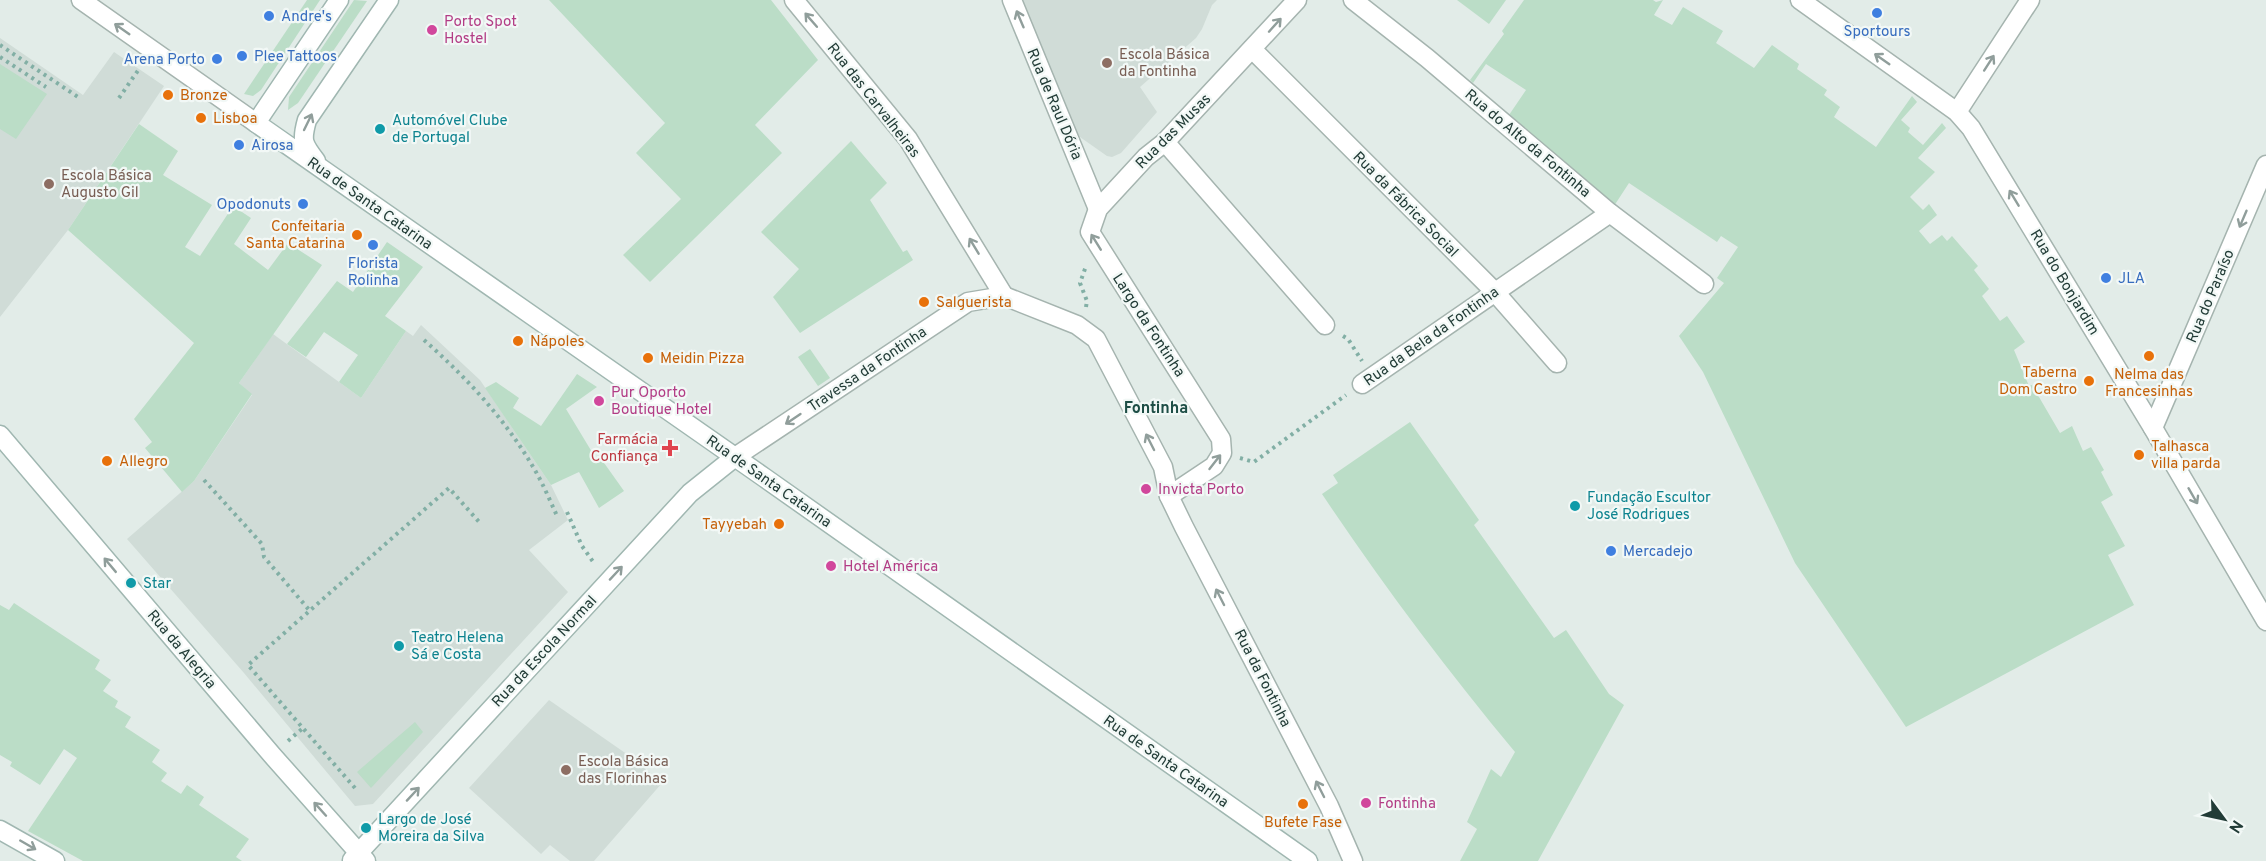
<svg xmlns="http://www.w3.org/2000/svg" width="2266" height="861" font-family="Overpass,sans-serif">
<style>
.built{fill:#d0dcd7}
.green{fill:#bbddc7}
.lines{fill:none;stroke-linecap:round;stroke-linejoin:round}
.street-casing{stroke:#a5b4af;stroke-width:21}
.secondary-casing{stroke:#a0b7b1;stroke-width:21}
.path{stroke:#82afa5;stroke-width:4;stroke-dasharray:3 4.5;stroke-linecap:butt}
.street{stroke:#fff;stroke-width:18}
.secondary{stroke:#fff;stroke-width:18}
.oneway{stroke:#909e9b}
.shop-dot{fill:#3f7fe0;stroke:#f2f8f6;stroke-width:2}
.hotel-dot{fill:#d1479c;stroke:#f2f8f6;stroke-width:2}
.education-dot{fill:#8d6e63;stroke:#f2f8f6;stroke-width:2}
.food-dot{fill:#e8710a;stroke:#f2f8f6;stroke-width:2}
.culture-dot{fill:#0f9aa8;stroke:#f2f8f6;stroke-width:2}
.health-dot{fill:#e0444e;stroke:#f2f8f6;stroke-width:2}
.labels{text-anchor:middle;stroke-width:4.5;stroke-linejoin:round;paint-order:stroke}
.shop-label{font-size:15px;fill:#366cbe;stroke:#f2f8f6;text-anchor:start}
.hotel-label{font-size:15px;fill:#b23c85;stroke:#f2f8f6;text-anchor:start}
.education-label{font-size:15px;fill:#785e54;stroke:#f2f8f6;text-anchor:start}
.food-label{font-size:15px;fill:#c56008;stroke:#f2f8f6;text-anchor:start}
.street-label{font-size:15px;fill:#223c37;stroke:#f2f8f6}
.culture-label{font-size:15px;fill:#0d838f;stroke:#f2f8f6;text-anchor:start}
.health-label{font-size:15px;fill:#be3a42;stroke:#f2f8f6;text-anchor:end}
.neighbourhood-label{font-size:16px;font-weight:bold;fill:#1e4e46;stroke:#f2f8f6}
</style>
<rect width="100%" height="100%" fill="#e2ece8"/>
<g class="built">
<polygon points="1023,0 1217,0 1212,5 1202,29 1196,38 1140,87 1157,112 1121,153 1112,157 1107,156 1070,130"/>
<polygon points="0,38 83,95 114,52 164,86 68,230 0,317"/>
<polygon points="421,325 480,380 551,485 568,520 529,550 568,592 373,804 355,806 244,673 127,539 194,481 252,395 239,383 273,334 361,398 406,331 413,336"/>
<polygon points="549,700 631,757 662,783 594,861 570,861 550,845 541,854 469,788"/>
</g>
<g class="green">
<polygon points="307,0 320,0 261,90 253,96 244,94"/>
<polygon points="354,0 367,1 298,103 288,110 289,97"/>
<polygon points="549,0 771,0 818,60 755,125 782,153 650,282 623,255 681,199 636,153 665,123"/>
<polygon points="1457,0 1506,0 1489,24"/>
<polygon points="1524,0 1653,0 1656,2 1663,0 1654,15 1672,25 1683,7 1723,31 1716,43 1754,68 1772,45 1799,64 1797,69 1827,90 1824,95 1840,107 1834,117 1876,147 1912,96 1917,102 1901,120 1910,128 1908,132 1923,145 1942,123 1946,128 1918,158 1935,172 1910,197 1923,210 1929,204 1937,215 1919,231 1930,244 1942,235 1947,241 1952,236 1978,266 1974,270 1989,289 1982,296 2000,321 2007,316 2025,342 2014,350 2029,386 2032,385 2060,433 2072,426 2083,451 2091,447 2104,470 2101,472 2113,495 2101,502 2125,546 2108,555 2134,605 1906,727 1795,563 1703,372 1679,336 1724,283 1717,278 1738,247 1721,236 1717,242 1629,183 1614,206 1509,115 1526,90 1486,64 1473,83 1470,80 1504,34 1502,31"/>
<polygon points="0,64 47,94 16,139 0,129"/>
<polygon points="139,124 178,151 163,175 212,205 185,247 200,256 233,206 251,218 234,244 268,270 288,243 322,265 239,383 252,394 194,481 182,492 145,448 152,442 134,419 194,343 68,230"/>
<polygon points="851,141 887,183 870,200 903,252 907,250 913,260 800,333 773,297 799,269 761,232"/>
<polygon points="387,242 423,267 385,316 406,331 361,398 339,382 358,355 324,332 306,357 287,344 337,281 353,292"/>
<polygon points="810,349 830,378 818,386 798,357"/>
<polygon points="577,374 597,387 566,409 598,462 602,460 624,491 599,508 579,472 551,485 485,388 496,382 519,398 513,408 541,426"/>
<path d="M1410,422L1479,520L1474,525L1554,638L1566,630L1609,694L1624,705L1538,861H1460L1477,829L1467,822L1491,769L1501,777L1515,752C1446,669 1382,584 1322,494L1338,483L1333,475Z"/>
<polygon points="14,603 100,660 95,669 111,680 103,691 118,701 115,707 131,717 125,727 160,750 152,762 167,773 161,781 181,794 187,785 204,797 199,805 249,839 236,857 242,861 83,861 28,831 77,758 64,749 40,785 10,766 12,762 0,755 0,605 9,610"/>
<polygon points="415,722 423,732 371,788 357,772"/>
</g>
<g class="lines">
<defs>
<g id="street">
<polyline points="81,0 256,123"/>
<polyline points="794,0 908,139 1004,296"/>
<polyline points="1012,0 1098,209"/>
<polyline points="1353,0 1427,58 1610,213 1704,284"/>
<polyline points="1800,0 1957,112 1971,128 2153,428 2266,621"/>
<polyline points="1252,49 1494,291 1557,363"/>
<polyline points="1957,112 2030,0"/>
<polyline points="1165,142 1325,325"/>
<polyline points="1004,296 1077,325 1096,339 1163,467 1169,496 1184,527 1329,806 1353,861"/>
<polyline points="1362,384 1610,213"/>
<polyline points="2153,428 2266,165"/>
<polyline points="735,457 968,302 1004,296"/>
<polyline points="1169,496 1214,466 1222,453 1221,439 1090,232 1098,209 1146,157 1165,142 1297,0"/>
</g>
<g id="secondary">
<polyline points="339,0 256,123 765,478 1308,861"/>
<path d="M316,161C303,144 301,141 307,120L389,0"/>
<polyline points="0,435 272,755 366,861"/>
<polyline points="0,830 55,861"/>
<polyline points="352,860 690,493 735,457"/>
</g>
</defs>
<use href="#street" class="street-casing"/>
<use href="#secondary" class="secondary-casing"/>
<g class="path">
<polyline points="0,45 78,97"/>
<polyline points="0,57 46,87"/>
<polyline points="119,98 139,69"/>
<polyline points="1086,307 1087,301 1080,283 1086,266"/>
<polyline points="1343,336 1348,339 1362,361"/>
<path d="M424,340C468,379 507,421 536,472C544,486 551,503 558,518"/>
<polyline points="1240,458 1254,462 1346,395"/>
<polyline points="204,480 262,544 264,557 310,611"/>
<polyline points="567,512 582,546 594,563"/>
<polyline points="288,741 303,728"/>
<polyline points="355,788 248,665 449,488 480,523"/>
</g>
<use href="#street" class="street"/>
<use href="#secondary" class="secondary"/>
</g>
<defs><path id="oneway-shaft" d="M-6 0H5M1.5-3L5.5 0L1.5 3" fill="none" stroke-width="1.6" stroke-linecap="round" stroke-linejoin="round" transform="scale(1.5)"/></defs>
<g class="oneway">
<use href="#oneway-shaft" transform="translate(1020 19) rotate(-113)"/>
<use href="#oneway-shaft" transform="translate(811 20) rotate(-131)"/>
<use href="#oneway-shaft" transform="translate(1275 25) rotate(-48)"/>
<use href="#oneway-shaft" transform="translate(122 29) rotate(-145)"/>
<use href="#oneway-shaft" transform="translate(1882 59) rotate(-145)"/>
<use href="#oneway-shaft" transform="translate(1989 63) rotate(-57)"/>
<use href="#oneway-shaft" transform="translate(308 122) rotate(-64)"/>
<use href="#oneway-shaft" transform="translate(2014 198) rotate(-121)"/>
<use href="#oneway-shaft" transform="translate(2243 219) rotate(113)"/>
<use href="#oneway-shaft" transform="translate(1096 242) rotate(-122)"/>
<use href="#oneway-shaft" transform="translate(974 246) rotate(-121)"/>
<use href="#oneway-shaft" transform="translate(793 419) rotate(146)"/>
<use href="#oneway-shaft" transform="translate(1150 442) rotate(-117)"/>
<use href="#oneway-shaft" transform="translate(1215 462) rotate(-52)"/>
<use href="#oneway-shaft" transform="translate(2193 496) rotate(60)"/>
<use href="#oneway-shaft" transform="translate(110 565) rotate(-130)"/>
<use href="#oneway-shaft" transform="translate(616 573) rotate(-47)"/>
<use href="#oneway-shaft" transform="translate(1220 597) rotate(-117)"/>
<use href="#oneway-shaft" transform="translate(1320 789) rotate(-117)"/>
<use href="#oneway-shaft" transform="translate(413 794) rotate(-47)"/>
<use href="#oneway-shaft" transform="translate(320 809) rotate(-132)"/>
<use href="#oneway-shaft" transform="translate(28 845) rotate(30)"/>
</g>
<g class="shop-dot">
<circle cx="1877" cy="13" r="6"/>
<circle cx="269" cy="16" r="6"/>
<circle cx="242" cy="56" r="6"/>
<circle cx="217" cy="59" r="6"/>
<circle cx="239" cy="145" r="6"/>
<circle cx="303" cy="204" r="6"/>
<circle cx="373" cy="245" r="6"/>
<circle cx="2106" cy="278" r="6"/>
<circle cx="1611" cy="551" r="6"/>
</g>
<g class="hotel-dot">
<circle cx="432" cy="30" r="6"/>
<circle cx="599" cy="401" r="6"/>
<circle cx="1146" cy="489" r="6"/>
<circle cx="831" cy="566" r="6"/>
<circle cx="1366" cy="803" r="6"/>
</g>
<g class="education-dot">
<circle cx="1107" cy="63" r="6"/>
<circle cx="49" cy="184" r="6"/>
<circle cx="566" cy="770" r="6"/>
</g>
<g class="food-dot">
<circle cx="168" cy="95" r="6"/>
<circle cx="201" cy="118" r="6"/>
<circle cx="357" cy="235" r="6"/>
<circle cx="924" cy="302" r="6"/>
<circle cx="518" cy="341" r="6"/>
<circle cx="2149" cy="356" r="6"/>
<circle cx="648" cy="358" r="6"/>
<circle cx="2089" cy="381" r="6"/>
<circle cx="2139" cy="455" r="6"/>
<circle cx="107" cy="461" r="6"/>
<circle cx="779" cy="524" r="6"/>
<circle cx="1303" cy="804" r="6"/>
</g>
<g class="culture-dot">
<circle cx="380" cy="129" r="6"/>
<circle cx="1575" cy="506" r="6"/>
<circle cx="131" cy="583" r="6"/>
<circle cx="399" cy="646" r="6"/>
<circle cx="366" cy="828" r="6"/>
</g>
<path class="health-dot" d="M667 439h6v6h6v6h-6v6h-6v-6h-6v-6h6z"/>
<g class="labels">
<g class="shop-label">
<text x="281" y="21">Andre's</text>
<text x="1877" y="36" text-anchor="middle">Sportours</text>
<text x="254" y="61">Plee Tattoos</text>
<text x="205" y="64" text-anchor="end">Arena Porto</text>
<text x="251" y="150">Airosa</text>
<text x="291" y="209" text-anchor="end">Opodonuts</text>
<text x="373" y="268" text-anchor="middle">Florista<tspan x="373" dy="17">Rolinha</tspan></text>
<text x="2118" y="283">JLA</text>
<text x="1623" y="556">Mercadejo</text>
</g>
<g class="hotel-label">
<text x="444" y="26">Porto Spot<tspan x="444" dy="17">Hostel</tspan></text>
<text x="611" y="397">Pur Oporto<tspan x="611" dy="17">Boutique Hotel</tspan></text>
<text x="1158" y="494">Invicta Porto</text>
<text x="843" y="571">Hotel América</text>
<text x="1378" y="808">Fontinha</text>
</g>
<g class="education-label">
<text x="1119" y="59">Escola Básica<tspan x="1119" dy="17">da Fontinha</tspan></text>
<text x="61" y="180">Escola Básica<tspan x="61" dy="17">Augusto Gil</tspan></text>
<text x="578" y="766">Escola Básica<tspan x="578" dy="17">das Florinhas</tspan></text>
</g>
<g class="food-label">
<text x="180" y="100">Bronze</text>
<text x="213" y="123">Lisboa</text>
<text x="345" y="231" text-anchor="end">Confeitaria<tspan x="345" dy="17">Santa Catarina</tspan></text>
<text x="936" y="307">Salguerista</text>
<text x="530" y="346">Nápoles</text>
<text x="660" y="363">Meidin Pizza</text>
<text x="2077" y="377" text-anchor="end">Taberna<tspan x="2077" dy="17">Dom Castro</tspan></text>
<text x="2149" y="379" text-anchor="middle">Nelma das<tspan x="2149" dy="17">Francesinhas</tspan></text>
<text x="2151" y="451">Talhasca<tspan x="2151" dy="17">villa parda</tspan></text>
<text x="119" y="466">Allegro</text>
<text x="767" y="529" text-anchor="end">Tayyebah</text>
<text x="1303" y="827" text-anchor="middle">Bufete Fase</text>
</g>
<g class="street-label">
<text transform="translate(874 100) rotate(52)" y="5">Rua das Carvalheiras</text>
<text transform="translate(1055 104) rotate(67)" y="5">Rua de Raul Dória</text>
<text transform="translate(1173 131) rotate(-45)" y="5">Rua das Musas</text>
<text transform="translate(1528 143) rotate(40)" y="5">Rua do Alto da Fontinha</text>
<text transform="translate(370 203) rotate(35)" y="5">Rua de Santa Catarina</text>
<text transform="translate(1406 204) rotate(45)" y="5">Rua da Fábrica Social</text>
<text transform="translate(2065 282) rotate(59)" y="5">Rua do Bonjardim</text>
<text transform="translate(2210 296) rotate(-67)" y="5">Rua do Paraíso</text>
<text transform="translate(1149 325) rotate(57)" y="5">Largo da Fontinha</text>
<text transform="translate(1431 336) rotate(-35)" y="5">Rua da Bela da Fontinha</text>
<text transform="translate(867 369) rotate(-34)" y="5">Travessa da Fontinha</text>
<text transform="translate(769 481) rotate(35)" y="5">Rua de Santa Catarina</text>
<text transform="translate(182 649) rotate(50)" y="5">Rua da Alegria</text>
<text transform="translate(544 651) rotate(-47)" y="5">Rua da Escola Normal</text>
<text transform="translate(1263 678) rotate(63)" y="5">Rua da Fontinha</text>
<text transform="translate(1166 761) rotate(35)" y="5">Rua de Santa Catarina</text>
</g>
<g class="culture-label">
<text x="392" y="125">Automóvel Clube<tspan x="392" dy="17">de Portugal</tspan></text>
<text x="1587" y="502">Fundação Escultor<tspan x="1587" dy="17">José Rodrigues</tspan></text>
<text x="143" y="588">Star</text>
<text x="411" y="642">Teatro Helena<tspan x="411" dy="17">Sá e Costa</tspan></text>
<text x="378" y="824">Largo de José<tspan x="378" dy="17">Moreira da Silva</tspan></text>
</g>
<g class="health-label">
<text x="658" y="444">Farmácia<tspan x="658" dy="17">Confiança</tspan></text>
</g>
<g class="neighbourhood-label">
<text x="1156" y="413">Fontinha</text>
</g>
</g>
<g transform="translate(2224 819) rotate(123)" stroke="#f2f8f6" stroke-width="4.5" paint-order="stroke">
<path d="M0-4.5L10 22L0 15L-10 22Z" fill="#223c37"/>
<text y="-9" font-size="16" font-weight="bold" text-anchor="middle" fill="#223c37">N</text>
</g>
</svg>
